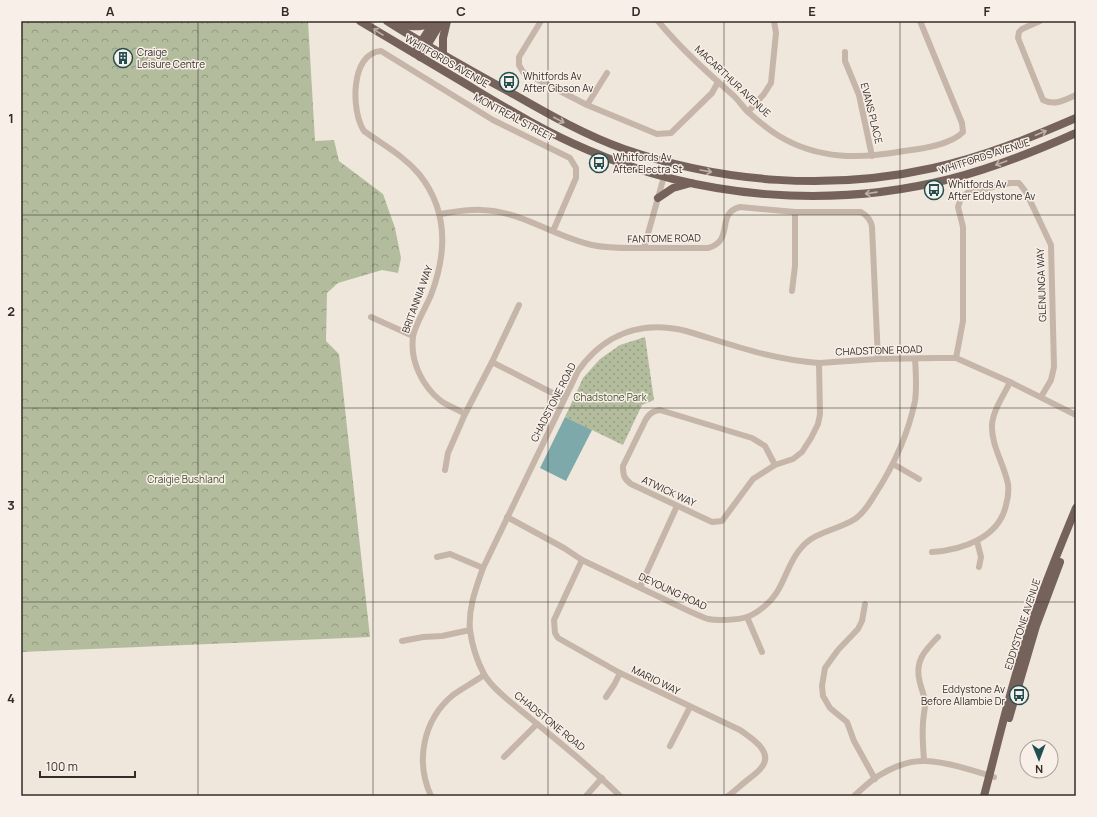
<svg xmlns="http://www.w3.org/2000/svg" width="1097" height="817" font-family="Manrope,sans-serif">
<style>
.forest{fill:url(#forest-crowns)}
.park{fill:url(#park-dots)}
.water{fill:#7da9aa}
.lines{fill:none;stroke-linecap:round;stroke-linejoin:round}
.minor{stroke:#c6b6a9;stroke-width:6}
.major{stroke:#75635b;stroke-width:8}
.oneway{stroke:#bdb1a9}
.grid{fill:none;stroke:#342c28;stroke-width:1;stroke-opacity:0.55}
.labels{text-anchor:middle;stroke-width:3;stroke-linejoin:round;paint-order:stroke}
.poi-label{font-size:10px;fill:#342c28;stroke:#f8f0e8;text-anchor:start}
.street-label{font-size:10px;fill:#342c28;stroke:#f8f0e8}
.park-label{font-size:10px;fill:#44502e;stroke:#f8f0e8}
.neatline{fill:none;stroke:#342c28;stroke-width:1.5}
.grid-label{font-size:13px;text-anchor:middle;font-weight:bold;fill:#342c28}
</style>
<defs>
<pattern id="forest-crowns" width="20" height="18" patternUnits="userSpaceOnUse"><rect width="20" height="18" fill="#b3bd9d"/><path d="M2 6a3 3 0 1 1 6 0M12 15a3 3 0 1 1 6 0" fill="none" stroke="#929a80"/></pattern>
<pattern id="park-dots" width="8" height="8" patternUnits="userSpaceOnUse"><rect width="8" height="8" fill="#b3bd9d"/><path d="M2 2h.1M6 6h.1" fill="none" stroke="#929a80" stroke-width="1.8" stroke-linecap="round"/></pattern>
</defs>
<rect width="100%" height="100%" fill="#efe6dc"/>
<polygon class="forest" points="21,21 308,21 315,141 334,140 339,161 383,194 395,228 401,258 398,273 382,270 338,283 327,293 326,341 339,354 370,637 21,652"/>
<polygon class="park" points="645,337 654,400 642,405 623,445 565,417 583,378 600,359 620,345"/>
<polygon class="water" points="565,417 592,430 566,481 540,468"/>
<g class="lines">
<g class="minor">
<polyline points="541,21 519,57 519,65 523,72 587,105 657,134 671,133 712,93 718,82"/>
<path d="M658,21C680,48 708,73 734,96C739,101 743,107 748,112C757,120 769,130 779,136C819,160 860,159 904,151C921,149 951,145 963,132L962,123L920,21"/>
<path d="M1040,21L1022,29L1019,32L1018,38L1043,100C1055,106 1065,100 1076,95"/>
<polyline points="845,52 845,61 859,95 872,156"/>
<polyline points="587,105 607,73"/>
<polyline points="748,112 764,94 771,83 776,33 774,21"/>
<path d="M440,214C454,212 468,209 482,210C521,211 555,237 592,245C611,249 628,248 647,248C667,248 687,248 708,248C735,241 715,213 740,207L795,212H861C868,216 871,220 872,227L878,359"/>
<path d="M553,231L576,178V168L570,158L493,120L381,51C350,53 351,112 364,131C383,145 403,155 419,174C448,210 447,253 431,295C427,305 414,327 413,337C410,361 422,386 441,401C448,406 457,409 465,414L492,362L564,399"/>
<polyline points="644,248 668,162"/>
<polyline points="792,291 795,266 795,212"/>
<polyline points="371,317 413,336"/>
<polyline points="956,358 963,321 963,227 958,207 961,198 967,193 1010,183 1019,183 1026,192 1051,245 1054,367 1051,380 1041,397"/>
<polyline points="492,362 519,305"/>
<polyline points="893,464 919,479"/>
<path d="M775,465L765,446L752,438L660,410C653,411 650,413 646,419L623,466C623,475 624,479 631,484L712,522L722,521L753,479L775,465L793,459L802,452L811,438L818,424L820,414L819,363"/>
<polyline points="445,470 448,453 465,414"/>
<path d="M507,517L564,548L582,560L691,612C696,614 702,617 708,619C717,621 738,620 747,617C758,613 771,602 777,592C786,578 790,559 802,547C816,531 838,530 855,519C864,513 869,504 874,496C893,467 908,435 915,401C917,387 916,373 915,359"/>
<polyline points="977,541 981,557 979,567"/>
<path d="M932,552C962,550 999,538 1006,505C1008,498 1009,491 1008,484C1004,464 991,445 992,425C993,410 1004,395 1010,382"/>
<polyline points="437,557 450,554 483,568"/>
<path d="M582,560L554,620L555,633L558,638L620,673L740,730C751,738 775,752 761,768C758,772 754,775 750,778C742,784 735,791 728,796"/>
<polyline points="640,587 677,506"/>
<polyline points="865,604 862,621 858,629 838,650 825,668 822,686 823,696 830,708 847,722 854,741 875,779"/>
<polyline points="747,617 762,652"/>
<polyline points="402,641 423,637 442,636 470,630"/>
<polyline points="606,697 614,685 620,673"/>
<polyline points="670,746 690,707"/>
<polyline points="504,757 537,724"/>
<path d="M924,760C923,748 922,735 923,723C923,717 925,711 925,704C925,697 922,691 920,683C914,662 924,651 938,637"/>
<path d="M431,796C415,761 423,720 453,695C463,688 474,682 484,675"/>
<polyline points="586,796 602,778"/>
<path d="M620,796C592,768 561,744 530,718C517,707 492,689 484,674C477,661 472,645 470,630C468,608 476,588 483,568L578,371C604,334 641,320 686,331C730,344 772,360 819,363L878,359L936,358H956L1010,382L1076,415"/>
<path d="M854,796C861,790 868,783 875,778C889,769 908,760 925,761C948,762 972,770 994,777"/>
</g>
<g class="major">
<path d="M360,21C395,42 431,63 466,84C506,108 545,132 588,150C700,199 831,209 950,179C993,168 1036,151 1076,133"/>
<path d="M387,21C428,47 471,71 515,95C550,115 585,135 624,149C723,183 831,191 933,168C983,157 1030,138 1076,118"/>
<path d="M394,24C406,25 424,30 433,21"/>
<polyline points="414,53 434,22"/>
<polyline points="443,54 443,38 447,21"/>
<polyline points="420,57 442,21"/>
<polyline points="658,198 673,188 691,183"/>
<polyline points="1009,718 1036,626 1060,562"/>
<path d="M984,796C999,739 1012,681 1031,625C1044,585 1060,547 1076,508"/>
</g>
</g>
<defs><path id="oneway-shaft" d="M-6 0H5M1.5-3L5.5 0L1.5 3" fill="none" stroke-width="1.6" stroke-linecap="round" stroke-linejoin="round"/></defs>
<g class="oneway">
<use href="#oneway-shaft" transform="translate(378 32) rotate(-148)"/>
<use href="#oneway-shaft" transform="translate(559 120) rotate(27)"/>
<use href="#oneway-shaft" transform="translate(1041 133) rotate(-23)"/>
<use href="#oneway-shaft" transform="translate(1001 163) rotate(160)"/>
<use href="#oneway-shaft" transform="translate(706 171) rotate(10)"/>
<use href="#oneway-shaft" transform="translate(871 193) rotate(172)"/>
</g>
<path class="grid" d="M198,21V796M373,21V796M548,21V796M724,21V796M900,21V796M21,215H1076M21,408H1076M21,602H1076"/>
<defs>
<symbol id="building-ring" viewBox="-11 -11 22 22"><circle r="9.5" fill="#f8f0e8" stroke="#214f52" stroke-width="1.5"/><path d="M-4-6H4V6H1V3H-1V6H-4ZM-2.5-4.3h1.7v1.8h-1.7ZM.8-4.3h1.7v1.8H.8ZM-2.5-1h1.7V.8h-1.7ZM.8-1h1.7V.8H.8Z" fill="#214f52"/></symbol>
<symbol id="bus-ring" viewBox="-11 -11 22 22"><circle r="9.5" fill="#f8f0e8" stroke="#214f52" stroke-width="1.5"/><path d="M-5-6H5V4H4V6H2V4H-2V6H-4V4H-5ZM-3.5-4V0h7V-4ZM-3.5 1.2v1.5H-2V1.2ZM2 1.2v1.5H3.5V1.2Z" fill="#214f52"/></symbol>
</defs>
<g fill-rule="evenodd">
<use href="#building-ring" x="112" y="47" width="22" height="22"/>
<use href="#bus-ring" x="498" y="71" width="22" height="22"/>
<use href="#bus-ring" x="588" y="152" width="22" height="22"/>
<use href="#bus-ring" x="923" y="179" width="22" height="22"/>
<use href="#bus-ring" x="1008" y="684" width="22" height="22"/>
</g>
<g class="labels">
<g class="poi-label">
<text x="137" y="56">Craige<tspan x="137" dy="12">Leisure Centre</tspan></text>
<text x="523" y="80">Whitfords Av<tspan x="523" dy="12">After Gibson Av</tspan></text>
<text x="613" y="161">Whitfords Av<tspan x="613" dy="12">After Electra St</tspan></text>
<text x="948" y="188">Whitfords Av<tspan x="948" dy="12">After Eddystone Av</tspan></text>
<text x="1005" y="693" text-anchor="end">Eddystone Av<tspan x="1005" dy="12">Before Allambie Dr</tspan></text>
</g>
<g class="street-label">
<text transform="translate(447 61) rotate(30)" y="4">WHITFORDS AVENUE</text>
<text transform="translate(733 81) rotate(43)" y="4">MACARTHUR AVENUE</text>
<text transform="translate(872 113) rotate(76)" y="4">EVANS PLACE</text>
<text transform="translate(514 117) rotate(28)" y="4">MONTREAL STREET</text>
<text transform="translate(984 156) rotate(-18)" y="4">WHITFORDS AVENUE</text>
<text transform="translate(664 238) rotate(-1)" y="4">FANTOME ROAD</text>
<text transform="translate(1041 285) rotate(-92)" y="4">GLENUNGA WAY</text>
<text transform="translate(417 299) rotate(-70)" y="4">BRITANNIA WAY</text>
<text transform="translate(879 350) rotate(-2)" y="4">CHADSTONE ROAD</text>
<text transform="translate(553 402) rotate(-63)" y="4">CHADSTONE ROAD</text>
<text transform="translate(669 491) rotate(25)" y="4">ATWICK WAY</text>
<text transform="translate(673 591) rotate(25)" y="4">DEYOUNG ROAD</text>
<text transform="translate(1022 624) rotate(-72)" y="4">EDDYSTONE AVENUE</text>
<text transform="translate(656 680) rotate(26)" y="4">MARIO WAY</text>
<text transform="translate(550 721) rotate(39)" y="4">CHADSTONE ROAD</text>
</g>
<g class="park-label">
<text x="610" y="401">Chadstone Park</text>
<text x="186" y="483">Craigie Bushland</text>
</g>
</g>
<rect width="1097" height="817" fill="none" stroke="#f8f0e8" stroke-width="44"/>
<g transform="translate(1039 759) rotate(179)"><circle r="19" fill="#f8f0e8" stroke="#aaa29b"/>
<path d="M0-3L7 15L0 10L-7 15Z" fill="#214f52"/>
<text y="-6" font-size="11" font-weight="bold" text-anchor="middle" fill="#342c28">N</text>
</g>
<path d="M40 771v6h95v-6" fill="none" stroke="#342c28" stroke-width="2"/>
<text x="46" y="771" font-size="12" fill="#342c28" stroke="#f8f0e8" stroke-width="3" paint-order="stroke">100 m</text>
<rect x="22" y="22" width="1053" height="773" class="neatline"/>
<g class="grid-label">
<text x="110" y="16">A</text>
<text x="285" y="16">B</text>
<text x="461" y="16">C</text>
<text x="636" y="16">D</text>
<text x="812" y="16">E</text>
<text x="987" y="16">F</text>
<text x="11" y="123">1</text>
<text x="11" y="316">2</text>
<text x="11" y="510">3</text>
<text x="11" y="703">4</text>
</g>
</svg>
